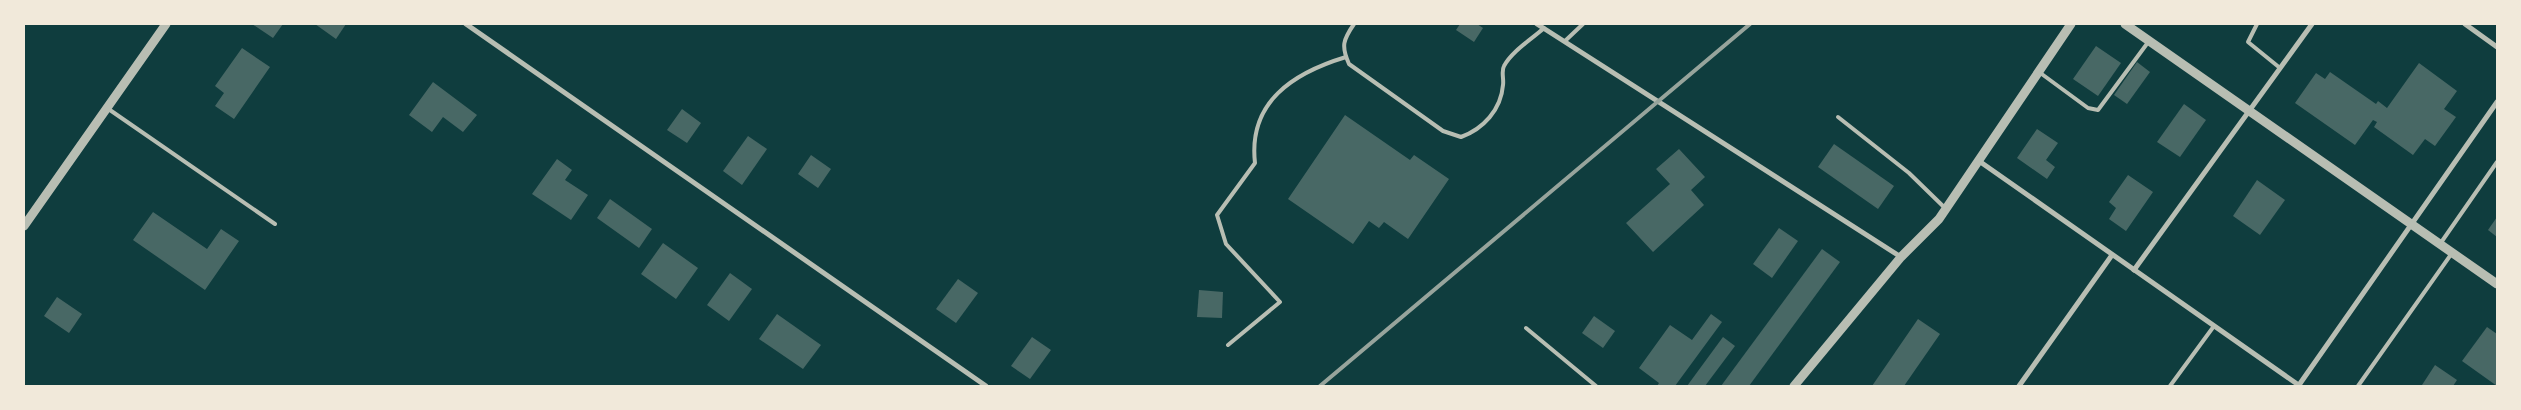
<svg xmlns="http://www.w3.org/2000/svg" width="2521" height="410" font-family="Figtree,sans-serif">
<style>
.building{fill:#486865}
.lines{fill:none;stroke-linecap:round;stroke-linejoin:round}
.service{stroke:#b8beb3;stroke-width:4}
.minor{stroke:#b8beb3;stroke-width:5}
.tertiary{stroke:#b8beb3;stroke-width:9}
.rail{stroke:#97a49c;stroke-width:4}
</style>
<rect width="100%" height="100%" fill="#0f3d3e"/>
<g class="building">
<polygon points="252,24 283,24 273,38"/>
<polygon points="315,24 346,24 336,39"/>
<polygon points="1460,24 1477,24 1483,28 1474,42 1456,30"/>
<polygon points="2096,46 2121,63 2098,96 2073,79"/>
<polygon points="242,48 270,67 234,119 215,106 224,93 215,86"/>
<polygon points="2137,62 2150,72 2127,104 2114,95"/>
<polygon points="2419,63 2457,91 2444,109 2456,117 2435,146 2425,139 2413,155 2374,127 2377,122 2373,120 2355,145 2295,103 2316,73 2325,79 2330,72 2376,104 2378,101 2387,108"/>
<polygon points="433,82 477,115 463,132 443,117 432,132 409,115"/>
<polygon points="2184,104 2206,120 2180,157 2157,142"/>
<polygon points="682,109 701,123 687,143 667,130"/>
<polygon points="1345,115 1410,160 1414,155 1449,179 1408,239 1384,222 1379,228 1369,221 1353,244 1288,199"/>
<polygon points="2037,129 2058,143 2046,160 2055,167 2047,179 2017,158"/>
<polygon points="748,136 767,149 742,185 723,171"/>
<polygon points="1834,144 1894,186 1878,209 1818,167"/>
<polygon points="1679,149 1705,177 1691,190 1704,205 1653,252 1626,223 1670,184 1656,169"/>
<polygon points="811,155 831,169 818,188 798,174"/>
<polygon points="557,159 572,170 565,180 588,195 571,220 532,194"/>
<polygon points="2128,175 2153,192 2126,231 2109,219 2116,208 2109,202"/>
<polygon points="2257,180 2285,200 2260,235 2233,216"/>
<polygon points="610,199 652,229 639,248 597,218"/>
<polygon points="153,212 207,249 221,229 239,241 205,290 133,240"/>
<polygon points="2497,217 2497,237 2488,230"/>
<polygon points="1779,228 1798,241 1772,278 1753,264"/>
<polygon points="663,243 698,268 676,299 641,274"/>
<polygon points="1822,249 1840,262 1749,386 1721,386"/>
<polygon points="730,273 752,289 729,321 707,305"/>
<polygon points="958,279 978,293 956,323 936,309"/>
<polygon points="1199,290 1223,292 1222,318 1197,317"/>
<polygon points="57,297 82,314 69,333 44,316"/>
<polygon points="777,314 821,345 803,369 759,339"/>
<polygon points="1711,314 1722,322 1675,386 1657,386 1659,383 1639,368 1670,325 1692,340"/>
<polygon points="1594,316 1615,331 1603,348 1582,333"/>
<polygon points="1918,319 1940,334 1904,386 1872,386"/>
<polygon points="2487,327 2497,334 2497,386 2462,361"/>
<polygon points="1032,337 1051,350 1030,379 1011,366"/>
<polygon points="1723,337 1735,346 1705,386 1687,386"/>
<polygon points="2435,365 2457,380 2453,386 2422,385"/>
</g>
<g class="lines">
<g class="service">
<path d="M1354,24C1343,40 1341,46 1349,64L1443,131L1461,137C1483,129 1501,110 1503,85C1504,79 1501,71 1504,66C1512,51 1532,39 1544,28"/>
<polyline points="2257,24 2248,42 2280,68"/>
<polyline points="1565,41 1583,24"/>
<polyline points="2039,72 2088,108 2098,110 2149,41"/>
<polyline points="107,108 275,224"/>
<polyline points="1838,117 1909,173 1946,209"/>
<polyline points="2440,244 2497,162"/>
<polyline points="1526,328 1596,386"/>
<path d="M1228,345L1280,302L1226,244L1217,215L1255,163C1248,102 1293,73 1346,57"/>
<polyline points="2170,386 2214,326"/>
<polyline points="2358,386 2452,253"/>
</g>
<g class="minor">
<polyline points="466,24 986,386"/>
<polyline points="1537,24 1901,257"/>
<polyline points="2465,24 2497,47"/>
<polyline points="1979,161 2300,386"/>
<polyline points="2134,270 2312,24"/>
<polyline points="2299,385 2497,102"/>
<polyline points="2019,386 2112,255"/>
</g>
<g class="tertiary">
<polyline points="2125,24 2497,284"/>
<polyline points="24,226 166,24"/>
<polyline points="1794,386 1901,257 1939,219 2071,24"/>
</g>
<polyline class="rail" points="1320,386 1750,24"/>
</g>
<rect width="2521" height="410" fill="none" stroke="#f1e9da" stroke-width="50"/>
</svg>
